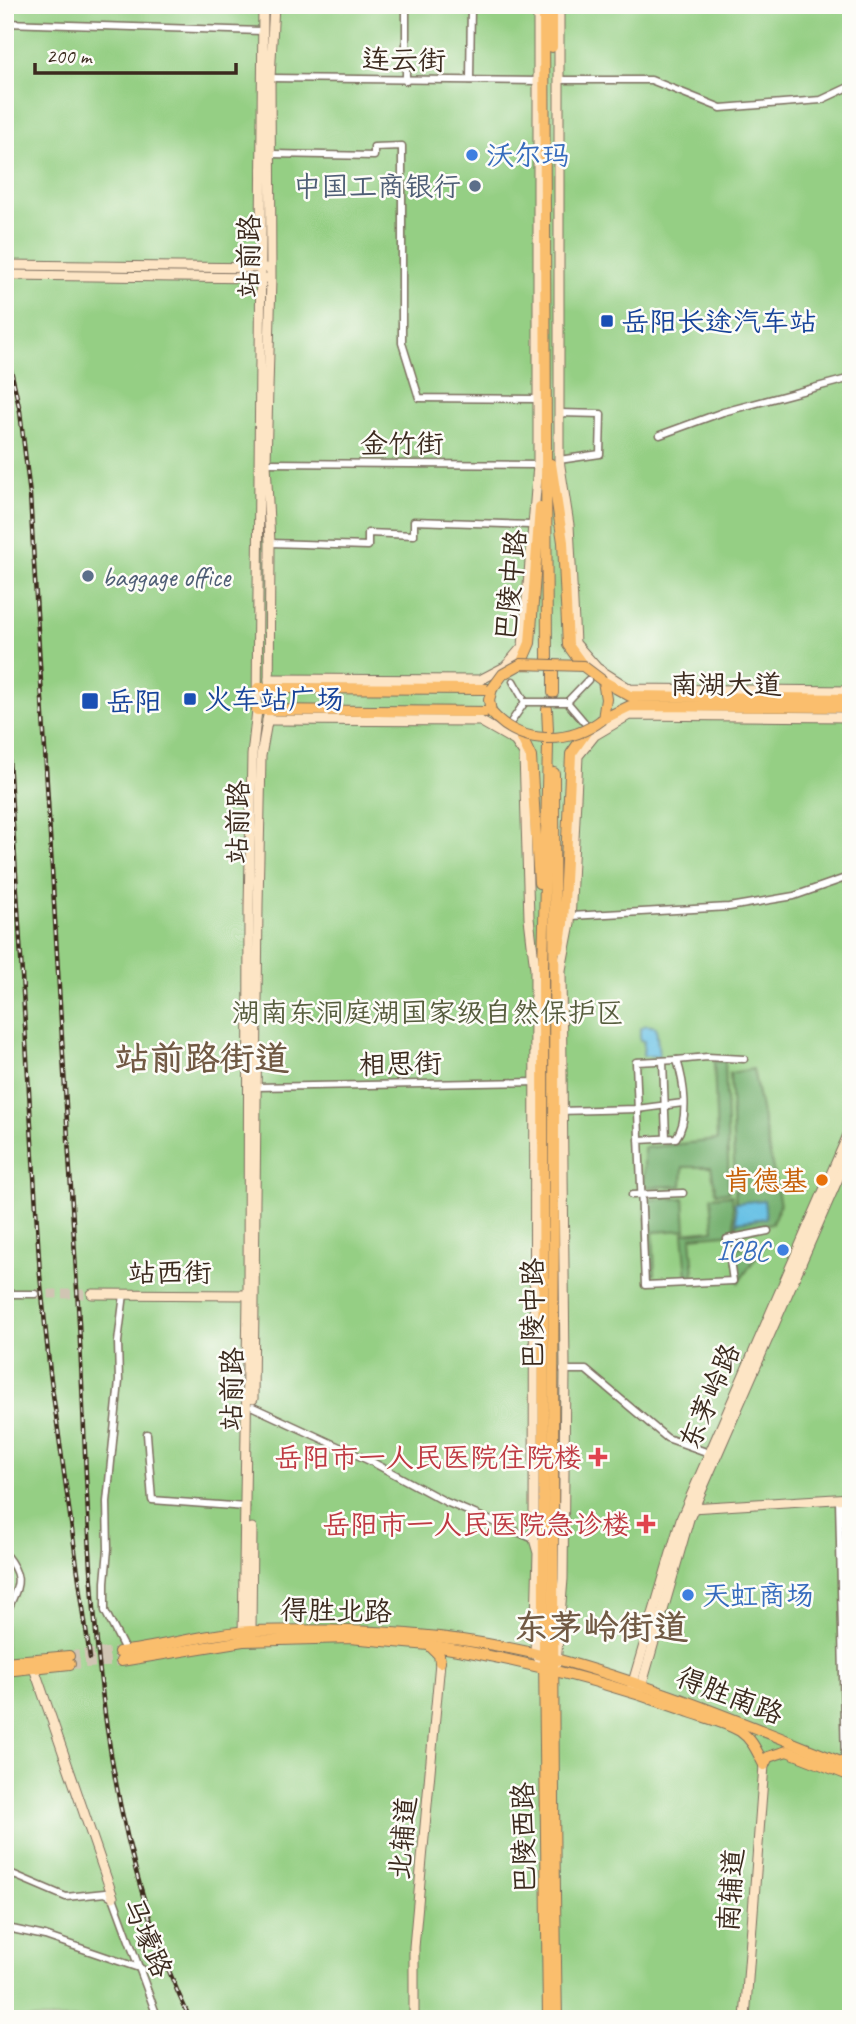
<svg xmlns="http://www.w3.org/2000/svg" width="856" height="2024" font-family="Caveat,'LXGW WenKai TC',sans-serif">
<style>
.green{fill:#95cf84;stroke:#687c51;stroke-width:2}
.forest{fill:#78b272;stroke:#5a6e48;stroke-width:2}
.water{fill:#68c1e5;stroke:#527682;stroke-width:2}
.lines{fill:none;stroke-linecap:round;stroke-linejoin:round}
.secondary-tunnel{stroke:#d0c5b3;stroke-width:9;stroke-dasharray:9 4.5;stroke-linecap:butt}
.primary-tunnel{stroke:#d0c5b3;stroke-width:10;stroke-dasharray:10 5;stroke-linecap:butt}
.street-casing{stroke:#7c6e5f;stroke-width:9}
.secondary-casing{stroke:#7c6e5f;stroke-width:11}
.primary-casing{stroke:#7c6e5f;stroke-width:12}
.street{stroke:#fff;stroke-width:6}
.secondary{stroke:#fde5c5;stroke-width:9}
.primary{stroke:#fabe6d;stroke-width:10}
.rail-casing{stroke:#3b2a1e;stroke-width:4.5}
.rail{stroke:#fdfcf7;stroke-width:2;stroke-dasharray:5;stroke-linecap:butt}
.street-bridge-casing{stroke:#7c6e5f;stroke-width:9;stroke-linecap:butt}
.primary-bridge-casing{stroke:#7c6e5f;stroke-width:12;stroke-linecap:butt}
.street-bridge{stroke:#fff;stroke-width:6}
.primary-bridge{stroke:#fabe6d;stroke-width:10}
.shop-dot{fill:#3f7fe0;stroke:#fdfcf7;stroke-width:2.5}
.service-dot{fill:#5c6f8a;stroke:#fdfcf7;stroke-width:2.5}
.transit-dot{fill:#1a4fb4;stroke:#fdfcf7;stroke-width:2.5}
.food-dot{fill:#e8710a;stroke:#fdfcf7;stroke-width:2.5}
.health-dot{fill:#e0444e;stroke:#fdfcf7;stroke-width:2.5}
.labels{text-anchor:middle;stroke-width:5;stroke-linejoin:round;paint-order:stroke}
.street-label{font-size:28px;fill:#3b2a1e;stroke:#fdfcf7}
.shop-label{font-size:28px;fill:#366cbe;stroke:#fdfcf7;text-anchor:start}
.service-label{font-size:28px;fill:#4e5e75;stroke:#fdfcf7;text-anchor:end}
.transit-label{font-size:28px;fill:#164399;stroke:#fdfcf7;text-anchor:start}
.park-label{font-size:28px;fill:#565c3d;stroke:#fdfcf7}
.food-label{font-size:28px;fill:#c56008;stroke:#fdfcf7;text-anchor:end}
.health-label{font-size:28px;fill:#be3a42;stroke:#fdfcf7;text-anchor:end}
.district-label{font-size:35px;font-weight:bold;fill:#715a44;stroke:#fdfcf7}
</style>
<rect width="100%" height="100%" fill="#fdfcf7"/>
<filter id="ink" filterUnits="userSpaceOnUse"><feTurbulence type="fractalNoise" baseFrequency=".0143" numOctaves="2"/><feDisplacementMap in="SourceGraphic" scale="14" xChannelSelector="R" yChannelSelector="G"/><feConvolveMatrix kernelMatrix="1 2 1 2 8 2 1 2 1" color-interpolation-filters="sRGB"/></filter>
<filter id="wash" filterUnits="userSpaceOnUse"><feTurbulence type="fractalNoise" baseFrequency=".00686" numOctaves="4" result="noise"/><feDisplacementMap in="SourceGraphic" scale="28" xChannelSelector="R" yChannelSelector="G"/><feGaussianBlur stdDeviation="1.57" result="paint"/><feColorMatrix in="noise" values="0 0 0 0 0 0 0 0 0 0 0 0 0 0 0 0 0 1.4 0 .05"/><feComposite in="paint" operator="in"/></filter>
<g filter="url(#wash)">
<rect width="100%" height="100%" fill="#f5ecd8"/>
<rect class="green" x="5" y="5" width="846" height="2014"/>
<g class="forest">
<polygon points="725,1061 729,1192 716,1193 711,1167 683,1167 682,1186 644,1187 644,1148 717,1140 714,1062"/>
<polygon points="753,1069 780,1205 772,1223 737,1229 730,1073"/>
<polygon points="732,1195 735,1233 691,1237 694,1275 687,1276 683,1233 714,1230 711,1197"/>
<polygon points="684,1198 686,1230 653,1232 655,1274 649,1274 645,1200"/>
<polygon points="766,1243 739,1282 736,1247"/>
</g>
<g class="water">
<polygon points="646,1025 656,1027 659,1056 643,1056 644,1041 640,1040 640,1029"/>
<polygon points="764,1200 766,1218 737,1222 735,1203"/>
</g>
</g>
<g filter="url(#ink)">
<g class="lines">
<polyline class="secondary-tunnel" points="35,1294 92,1294"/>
<g class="primary-tunnel">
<polyline points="69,1656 119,1652"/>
<polyline points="70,1664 121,1661"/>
</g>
<defs>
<g id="street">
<polyline points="5,23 262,31"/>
<polyline points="270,78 538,81"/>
<polyline points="470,80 471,5"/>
<polyline points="560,80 651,80 721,108 821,100 851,86"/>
<polyline points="406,81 406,5"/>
<polyline points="272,154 374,156 374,147 402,146 402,343 419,398 537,399"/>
<polyline points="660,435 723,412 851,378"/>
<polyline points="559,460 600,454 601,414 559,413"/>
<polyline points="266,463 538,465"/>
<polyline points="270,543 368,546 368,533 414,535 414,521 530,525"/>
<polyline points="511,722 525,702 513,681"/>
<polyline points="584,722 567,702 588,680"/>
<polyline points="571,916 729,907 794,896 851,876"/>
<polyline points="677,1060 707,1057 744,1059"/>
<polyline points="663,1061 666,1138"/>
<polyline points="257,1087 538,1082"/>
<polyline points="559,1111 637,1109 683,1103"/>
<path d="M639,1140L676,1138C690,1119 684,1082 677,1060L636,1062L645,1285L733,1281L727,1239L768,1231"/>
<polyline points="632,1195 683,1193"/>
<polyline points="5,1294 35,1294"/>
<polyline points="124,1294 118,1342 119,1381 107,1502 108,1549 105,1582 105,1611 126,1652"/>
<polyline points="563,1370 586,1370 667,1438 709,1453"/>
<polyline points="253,1407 372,1462 446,1502 534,1539"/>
<polyline points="147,1434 152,1500 246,1507"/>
<polyline points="839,1499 845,1764"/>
<path d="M5,1554C28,1583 15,1587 5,1618"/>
<polyline points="5,1871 66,1897 105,1893 113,1897 158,2019"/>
<polyline points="12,1929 45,1936 142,1969"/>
<polyline points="10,2011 44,2019"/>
</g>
<g id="secondary">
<polyline points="559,5 559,460 569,525 575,643 597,668 630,689 851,691"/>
<polyline points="5,265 265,268"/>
<polyline points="8,275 265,278"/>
<polyline points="269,679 480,680 505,667 523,646 538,465 538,5"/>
<polyline points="267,720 480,721 515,741 524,754 529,918 535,969 534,1539 538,1553 535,1654 539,1660"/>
<polyline points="92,1294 248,1295"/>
<polyline points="253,1399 258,905 261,756 269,710 270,543 266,463 271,278 270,78 274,5"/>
<polyline points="691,1508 851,1498"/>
<polyline points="251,1631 252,1528"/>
<polyline points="243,1638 248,1295 249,907 252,755 257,710 263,5"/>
<polyline points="556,1664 563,1579 565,1370 561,970 570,923 578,756 595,735 629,715 851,717"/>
<polyline points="34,1668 113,1897"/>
<polyline points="631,1689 681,1519 851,1128"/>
<polyline points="640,1691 689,1519 851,1149"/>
<polyline points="414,2019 414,1947 440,1662"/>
<polyline points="745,2019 764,1765"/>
</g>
<g id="primary">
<polyline points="544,5 547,660"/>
<polyline points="552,5 552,47"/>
<polyline points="551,464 563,542 568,645 583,666"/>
<polyline points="521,664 530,643 540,507"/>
<polyline points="553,671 553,693"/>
<polyline points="603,681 630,696 851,699"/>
<polyline points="603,681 606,699 603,719"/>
<polyline points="547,709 548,730"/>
<polyline points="257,710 491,712 489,700 492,689 258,688"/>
<polyline points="603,719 630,706 851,707"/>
<polyline points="521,736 531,757 539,883"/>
<polyline points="548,744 543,970 544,1656 548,2019"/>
<path d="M554,773C556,1188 549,1604 557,2019"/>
<polyline points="559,948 563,924 571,754 587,731"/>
<path d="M418,1635L429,1645C517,1659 601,1680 684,1710C702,1717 723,1721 740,1731C753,1740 757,1752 764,1765"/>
<path d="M119,1652C163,1647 207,1633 250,1631C352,1628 457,1632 556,1659C657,1686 754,1728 851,1766"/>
<polyline points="121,1661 243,1641 349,1638 429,1645 439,1655 440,1662"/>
<polyline points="5,1662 69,1656"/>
<polyline points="5,1671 70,1664"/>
<polyline points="764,1765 768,1757 787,1751 851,1776"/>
</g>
</defs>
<use href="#street" class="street-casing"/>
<use href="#secondary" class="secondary-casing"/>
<use href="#primary" class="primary-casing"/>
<use href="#street" class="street"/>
<use href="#secondary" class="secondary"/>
<use href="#primary" class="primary"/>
<defs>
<g id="rail">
<path d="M5,343L20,411L30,495C45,765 62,1035 78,1305C92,1544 84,1798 190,2019"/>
<polyline points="5,692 40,1275 50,1373 90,1658"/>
</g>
</defs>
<use href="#rail" class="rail-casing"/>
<use href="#rail" class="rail"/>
<defs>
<polyline id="street-bridge" points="525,702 567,702"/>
<g id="primary-bridge">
<polyline points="492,689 503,674 521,664 583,666 603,681"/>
<path d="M491,712C520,746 570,745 603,719"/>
</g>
</defs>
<use href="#street-bridge" class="street-bridge-casing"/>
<use href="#primary-bridge" class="primary-bridge-casing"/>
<use href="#street-bridge" class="street-bridge"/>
<use href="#primary-bridge" class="primary-bridge"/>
</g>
</g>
<g class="shop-dot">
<circle cx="472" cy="155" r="7"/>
<circle cx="783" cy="1250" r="7"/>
<circle cx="688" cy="1595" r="7"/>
</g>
<g class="service-dot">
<circle cx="475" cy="186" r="7"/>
<circle cx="88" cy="576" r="7"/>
</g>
<g class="transit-dot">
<rect x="600" y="314" width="14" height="14" rx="3.5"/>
<rect x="183" y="692" width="14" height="14" rx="3.5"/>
<rect x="81" y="692" width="18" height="18" rx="3.5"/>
</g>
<circle class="food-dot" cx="822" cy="1180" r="7"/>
<g class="health-dot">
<path d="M594.5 1446.5h7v7h7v7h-7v7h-7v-7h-7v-7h7z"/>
<path d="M642.5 1513.5h7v7h7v7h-7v7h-7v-7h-7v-7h7z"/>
</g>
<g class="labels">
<g class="street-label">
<text transform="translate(404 59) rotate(1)" y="10">连云街</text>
<text transform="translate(248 256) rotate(-89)" y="10">站前路</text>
<text x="402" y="453">金竹街</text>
<text transform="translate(510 585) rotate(-84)" y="10">巴陵中路</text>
<text x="726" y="694">南湖大道</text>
<text transform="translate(237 822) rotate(-89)" y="10">站前路</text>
<text transform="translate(400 1063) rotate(-1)" y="10">相思街</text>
<text x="170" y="1282">站西街</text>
<text transform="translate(532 1314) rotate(-90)" y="10">巴陵中路</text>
<text transform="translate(231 1389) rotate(-89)" y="10">站前路</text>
<text transform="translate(709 1396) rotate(-67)" y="10">东茅岭路</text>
<text transform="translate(336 1610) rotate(1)" y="10">得胜北路</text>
<text transform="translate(730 1695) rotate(21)" y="10">得胜南路</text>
<text transform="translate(402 1838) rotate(-85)" y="10">北辅道</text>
<text transform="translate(523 1838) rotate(-91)" y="10">巴陵西路</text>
<text transform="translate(730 1890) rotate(-86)" y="10">南辅道</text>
<text transform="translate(148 1937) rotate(67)" y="10">马壕路</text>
</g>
<g class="shop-label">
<text x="486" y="165">沃尔玛</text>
<text x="769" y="1260" text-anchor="end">ICBC</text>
<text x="702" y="1605">天虹商场</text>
</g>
<g class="service-label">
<text x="461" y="196">中国工商银行</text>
<text x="102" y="586" text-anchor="start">baggage office</text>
</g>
<g class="transit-label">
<text x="621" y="331">岳阳长途汽车站</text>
<text x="204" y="709">火车站广场</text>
<text x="106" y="711">岳阳</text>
</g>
<g class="park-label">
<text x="428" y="1022">湖南东洞庭湖国家级自然保护区</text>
</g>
<g class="food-label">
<text x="808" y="1190">肯德基</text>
</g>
<g class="health-label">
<text x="582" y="1467">岳阳市一人民医院住院楼</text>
<text x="630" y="1534">岳阳市一人民医院急诊楼</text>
</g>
<g class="district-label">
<text x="202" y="1070">站前路街道</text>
<text x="601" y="1639">东茅岭街道</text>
</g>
</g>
<rect width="856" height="2024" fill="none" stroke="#fdfcf7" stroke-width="28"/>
<path d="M35 63v10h201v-10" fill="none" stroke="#3b2a1e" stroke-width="3.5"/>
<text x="46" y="63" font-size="21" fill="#3b2a1e" stroke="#fdfcf7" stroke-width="5" paint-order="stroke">200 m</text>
</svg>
